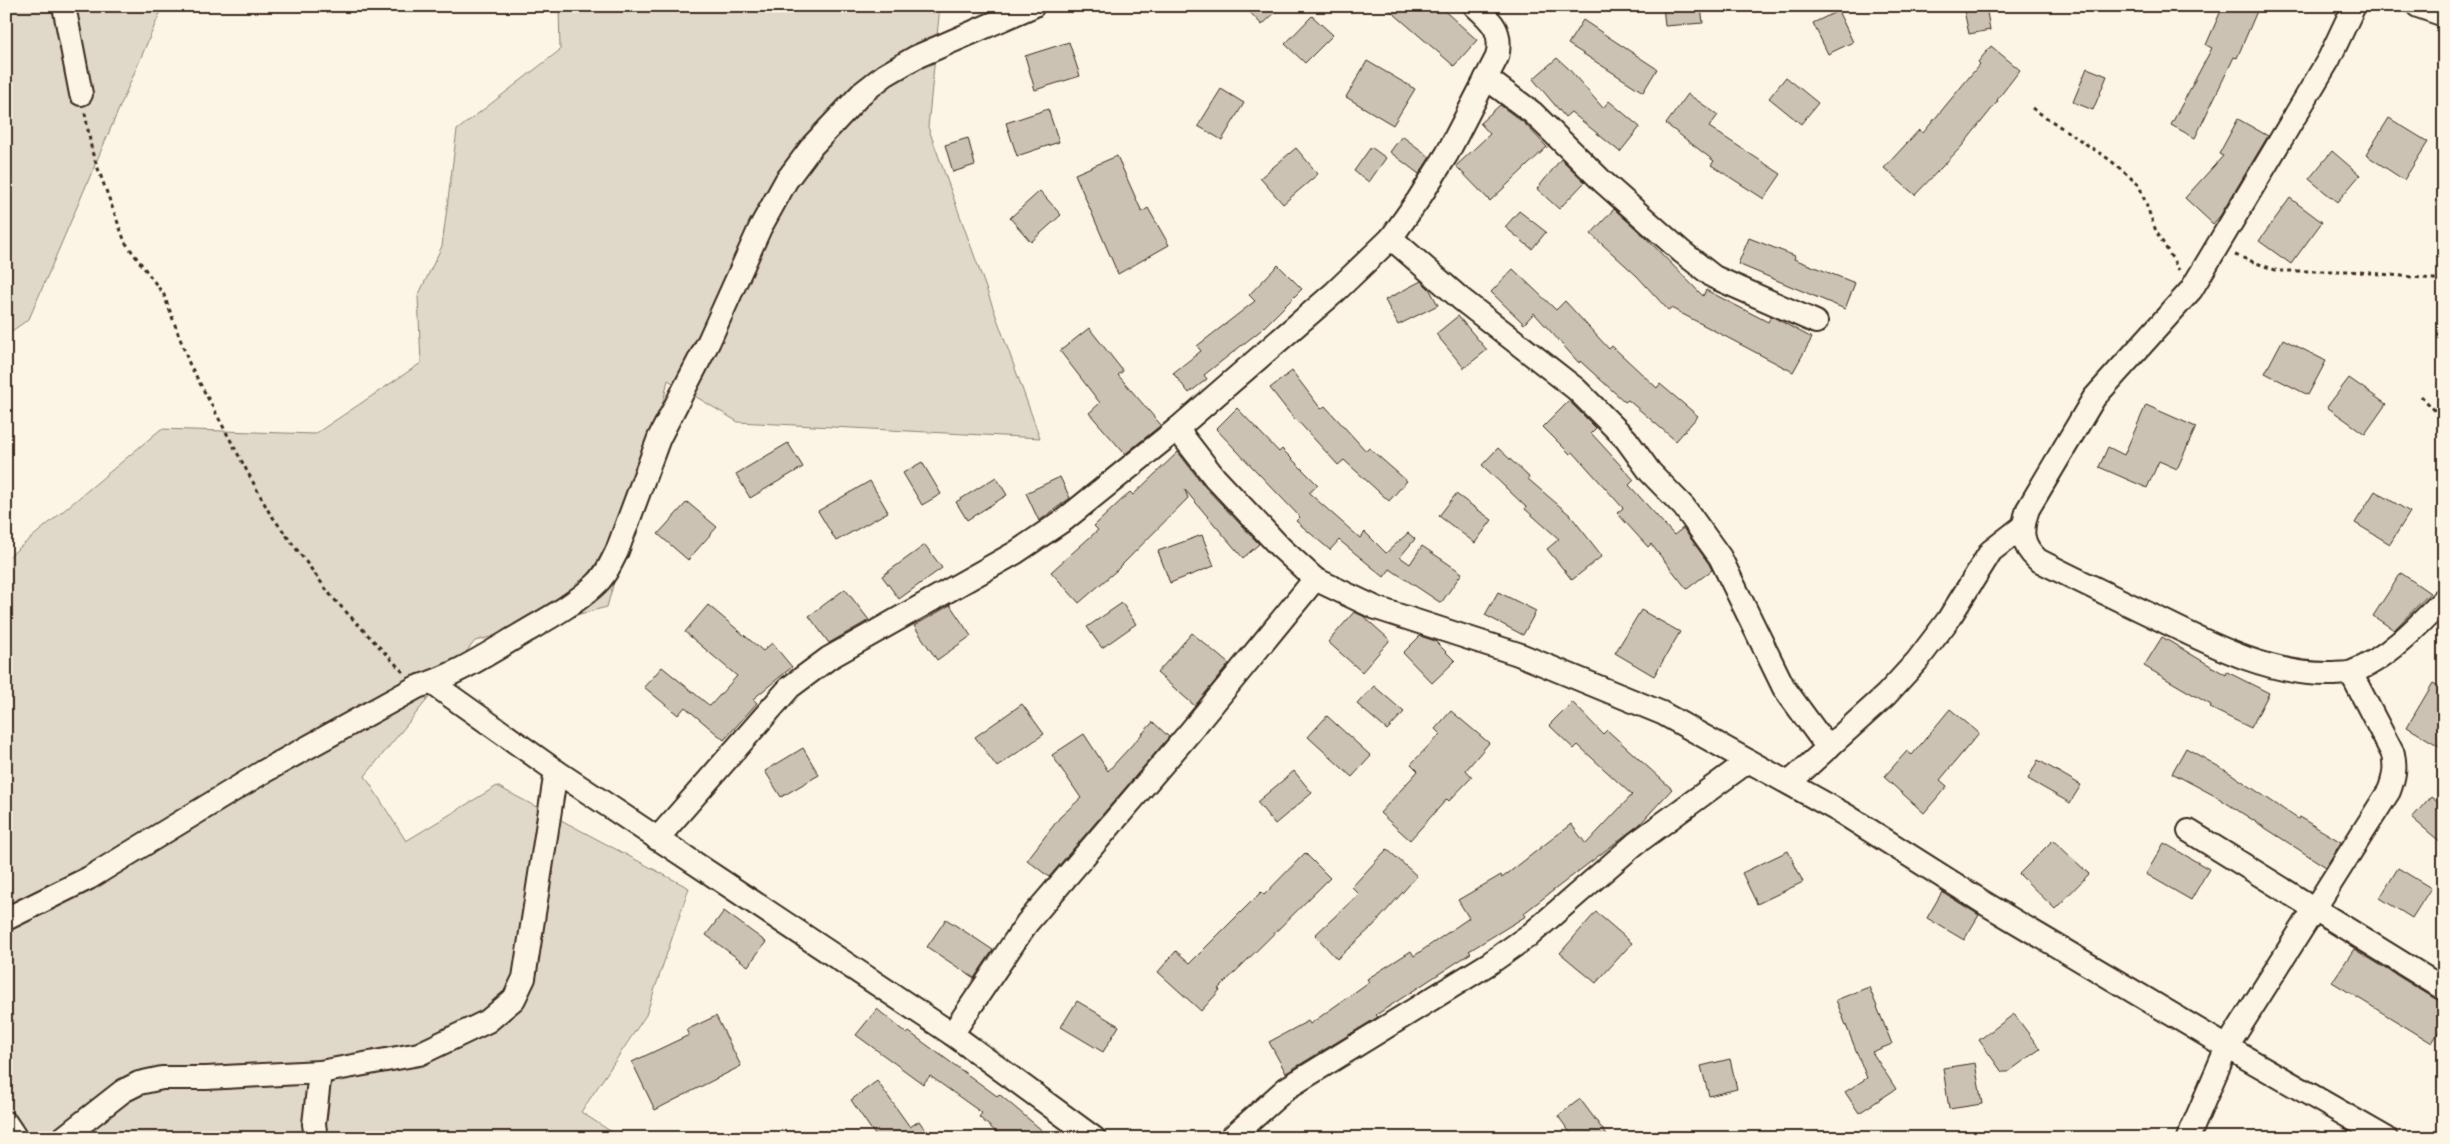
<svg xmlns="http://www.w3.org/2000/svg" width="2450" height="1144" font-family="'Comic Neue',sans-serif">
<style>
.green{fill:#e0d8c8;stroke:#8e8173}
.building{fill:#ccc2b3;stroke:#3b2a1e}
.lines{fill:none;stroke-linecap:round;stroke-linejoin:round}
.minor-casing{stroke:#3b2a1e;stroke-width:26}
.path{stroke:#3b2a1e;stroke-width:3;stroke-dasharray:4 4;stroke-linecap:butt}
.minor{stroke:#fcf5e5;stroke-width:22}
</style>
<rect width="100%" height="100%" fill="#fcf5e5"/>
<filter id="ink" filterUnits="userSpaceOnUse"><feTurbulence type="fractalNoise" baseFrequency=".02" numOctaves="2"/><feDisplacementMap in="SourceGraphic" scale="10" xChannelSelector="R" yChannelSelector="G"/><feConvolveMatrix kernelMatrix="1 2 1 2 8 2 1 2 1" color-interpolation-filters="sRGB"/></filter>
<g filter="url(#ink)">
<g class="green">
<polygon points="6,6 163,6 29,319 6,335"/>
<polygon points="559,6 940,6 928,127 1040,438 738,422 668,380 660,416 607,607 475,641 365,776 406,841 497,786 689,888 646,1015 581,1112 621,1138 6,1138 6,559 161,429 315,434 421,363 418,296 442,246 457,130 560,50"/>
</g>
<g class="building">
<polygon points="1244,6 1282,6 1262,25"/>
<polygon points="1385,6 1439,6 1477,40 1454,66"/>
<polygon points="1663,6 1701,6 1703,23 1665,26"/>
<polygon points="1963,6 1986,6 1990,30 1969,34"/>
<polygon points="2223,6 2246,6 2257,11 2237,58 2234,57 2195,138 2171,125 2212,48 2206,45"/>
<polygon points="1838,11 1853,42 1828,54 1813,23"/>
<polygon points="1312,16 1333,35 1305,63 1285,44"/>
<polygon points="1583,20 1657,69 1643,92 1568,44"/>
<polygon points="1069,42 1080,76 1035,90 1025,56"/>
<polygon points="1991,46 2020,70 1997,100 1998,101 1962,146 1915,195 1884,168 1919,130 1923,133 1980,64 1978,62"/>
<polygon points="1557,58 1568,68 1603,108 1609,101 1640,127 1620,152 1571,112 1565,117 1533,79"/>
<polygon points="1367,61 1415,89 1393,125 1346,97"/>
<polygon points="2087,68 2107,76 2093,110 2073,102"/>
<polygon points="1786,77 1818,103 1801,124 1769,98"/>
<polygon points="1221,89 1244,103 1222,140 1198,126"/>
<polygon points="1688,94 1718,115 1709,127 1781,174 1764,199 1711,165 1714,161 1666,124"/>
<polygon points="1500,105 1524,123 1547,147 1490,201 1456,166 1490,134 1480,123"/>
<polygon points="1048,109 1059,142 1017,156 1006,123"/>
<polygon points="2389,118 2428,142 2404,180 2366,155"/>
<polygon points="2238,119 2268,136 2220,216 2213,224 2185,198 2223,156 2219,154"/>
<polygon points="1402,136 1430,157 1419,174 1390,152"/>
<polygon points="968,138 975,165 953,172 945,145"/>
<polygon points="1371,147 1386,158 1369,182 1354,171"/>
<polygon points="1296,148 1318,174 1283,204 1260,178"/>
<polygon points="2332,151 2360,175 2337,202 2309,179"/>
<polygon points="1117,156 1142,212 1148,208 1169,245 1118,274 1075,174"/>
<polygon points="1561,159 1585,182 1559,209 1537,189"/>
<polygon points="1040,191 1061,215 1031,242 1010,218"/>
<polygon points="2290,198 2322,222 2291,264 2259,241"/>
<polygon points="1614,209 1645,237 1703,296 1706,290 1768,322 1771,316 1812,338 1793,372 1671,308 1668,310 1637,276 1591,234"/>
<polygon points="1519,211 1546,232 1532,249 1505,227"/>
<polygon points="1749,238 1795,256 1794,259 1855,283 1845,309 1738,264"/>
<polygon points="1278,265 1302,289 1260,331 1204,375 1207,379 1189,393 1173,373 1201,351 1197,346 1255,301 1249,295"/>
<polygon points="1513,269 1556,310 1565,301 1609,349 1612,346 1657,388 1660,384 1698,416 1676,441 1628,400 1625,402 1580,361 1579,363 1534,313 1524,324 1491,292"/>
<polygon points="1421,281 1430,290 1438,305 1398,325 1385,300"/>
<polygon points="1458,316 1487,350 1464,368 1436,334"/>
<polygon points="1089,328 1123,371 1118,375 1161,425 1125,454 1089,413 1100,403 1060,351"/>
<polygon points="2283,339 2326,361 2308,395 2265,373"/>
<polygon points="1292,371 1321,409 1325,406 1366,451 1369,448 1407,481 1389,501 1344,460 1338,465 1296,419 1295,420 1270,388"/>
<polygon points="2349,378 2386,404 2365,434 2327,407"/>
<polygon points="1569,401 1596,428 1591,433 1634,480 1629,485 1674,535 1683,528 1709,564 1712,570 1687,589 1651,544 1648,547 1617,513 1623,508 1573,452 1570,454 1543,427"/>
<polygon points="2146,405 2196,427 2177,469 2159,461 2147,488 2099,467 2108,447 2124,455"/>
<polygon points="1237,408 1279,452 1282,449 1318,485 1309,493 1360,538 1365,532 1386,553 1408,533 1415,539 1400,557 1410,564 1422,546 1462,573 1441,603 1390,569 1384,577 1339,540 1330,550 1296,521 1300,517 1216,429"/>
<polygon points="788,443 803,467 750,498 736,474"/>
<polygon points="1498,448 1529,477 1528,479 1570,515 1602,556 1572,580 1547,549 1559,539 1525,509 1526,507 1482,465"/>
<polygon points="1178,452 1205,487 1259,544 1243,558 1185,490 1188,498 1117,570 1079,603 1051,572 1098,530 1094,526 1130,492 1133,495"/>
<polygon points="922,462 941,494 922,505 903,473"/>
<polygon points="996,477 1007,495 967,520 956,502"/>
<polygon points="1060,477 1070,498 1039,521 1026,493"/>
<polygon points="870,481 888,512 836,541 818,511"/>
<polygon points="2375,491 2410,512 2390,544 2355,523"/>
<polygon points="1456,494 1492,520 1475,543 1439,516"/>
<polygon points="687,502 717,527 688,560 658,534"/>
<polygon points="1202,535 1214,566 1170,583 1158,551"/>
<polygon points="925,545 942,568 899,599 882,576"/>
<polygon points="2401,573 2430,593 2394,630 2373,616"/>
<polygon points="845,589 869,620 829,643 809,616"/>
<polygon points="1498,592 1536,611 1523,635 1485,615"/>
<polygon points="1122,603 1136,624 1102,648 1087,627"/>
<polygon points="708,605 763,651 772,643 792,667 753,699 757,703 724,740 685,707 678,715 644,687 662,667 710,706 737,676 685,632"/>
<polygon points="950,605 971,636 937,660 914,626"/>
<polygon points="1641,610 1680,632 1654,676 1615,653"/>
<polygon points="1354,612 1363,616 1390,640 1362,672 1328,642"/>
<polygon points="1192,633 1229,664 1195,706 1157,673"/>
<polygon points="1420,636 1435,641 1455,661 1432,683 1403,653"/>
<polygon points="2162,637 2226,675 2227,672 2269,693 2251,728 2210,708 2211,705 2144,666"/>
<polygon points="2433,683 2444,689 2444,749 2407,727"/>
<polygon points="1374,686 1404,712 1387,730 1357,704"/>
<polygon points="1572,702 1603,734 1607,730 1672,789 1640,824 1524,913 1526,916 1469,951 1471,953 1376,1015 1378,1017 1286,1073 1269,1042 1308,1021 1310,1024 1369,982 1367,979 1411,951 1414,956 1469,918 1458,900 1501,875 1502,878 1571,824 1586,844 1632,795 1578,745 1574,749 1549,725"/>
<polygon points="1022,704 1044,734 997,767 975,737"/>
<polygon points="1950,709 1979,733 1940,780 1947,786 1924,813 1884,777 1907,751 1912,755"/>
<polygon points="1451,711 1489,743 1466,770 1472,777 1449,801 1447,799 1410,840 1380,813 1418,771 1411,764 1440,734 1435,729"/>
<polygon points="1327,716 1371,756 1352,777 1308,737"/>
<polygon points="1153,722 1169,737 1049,877 1027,860 1060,817 1081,798 1052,755 1084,734 1108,771"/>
<polygon points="803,748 819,775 781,797 765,771"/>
<polygon points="2186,748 2230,773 2298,819 2299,817 2341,842 2326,867 2217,797 2172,773"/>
<polygon points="2038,760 2081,785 2070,803 2028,779"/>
<polygon points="1294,771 1312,793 1275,824 1257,802"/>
<polygon points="2431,796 2444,806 2444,845 2412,818"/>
<polygon points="2053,840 2089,874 2055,909 2019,874"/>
<polygon points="2164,843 2209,869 2191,900 2146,874"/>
<polygon points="1387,849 1417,876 1373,926 1337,959 1315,935 1359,894 1352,887"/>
<polygon points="1788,851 1803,882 1757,904 1742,873"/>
<polygon points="1305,853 1330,878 1218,989 1220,990 1201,1011 1158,972 1176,951 1190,963 1261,892 1264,895"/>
<polygon points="2398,868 2431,888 2412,918 2380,898"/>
<polygon points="1942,892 1979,915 1964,940 1927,918"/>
<polygon points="724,911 766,942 748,966 706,935"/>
<polygon points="1596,912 1632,943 1596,983 1560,953"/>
<polygon points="946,919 993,950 974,978 927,947"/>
<polygon points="2354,949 2437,1000 2444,1002 2444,1023 2432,1043 2332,982"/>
<polygon points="1869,987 1892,1044 1872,1052 1896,1089 1859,1113 1845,1092 1867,1078 1836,1000"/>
<polygon points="1077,1001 1119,1026 1103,1052 1061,1027"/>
<polygon points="877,1009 907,1034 909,1032 997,1096 999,1094 1051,1138 1003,1138 979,1117 982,1113 930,1076 923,1084 856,1035"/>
<polygon points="2014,1014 2040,1049 2008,1072 2002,1072 1979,1040"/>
<polygon points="716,1016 741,1066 655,1110 632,1062 689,1035 686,1030"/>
<polygon points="1730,1059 1737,1089 1709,1096 1701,1066"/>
<polygon points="1975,1063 1982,1104 1949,1109 1943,1068"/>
<polygon points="877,1081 910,1127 919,1121 931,1138 877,1138 851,1100"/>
<polygon points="1580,1099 1609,1138 1574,1138 1558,1116"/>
</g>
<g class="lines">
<defs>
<g id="minor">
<polyline points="64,6 81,94"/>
<path d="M2354,6L2329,59L2191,290L2094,398L2028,509C2021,530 2020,544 2038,560C2075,579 2113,597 2151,615C2208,643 2269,676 2334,674C2339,673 2347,674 2352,672C2387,659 2419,625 2444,599"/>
<polyline points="2418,6 2444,15"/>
<polyline points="1486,78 1533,113 1602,181 1682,252 1714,277 1816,322"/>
<polyline points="1391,238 1461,299 1576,389 1626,439 1650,472 1684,507 1720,557 1784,688 1828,748"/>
<path d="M1177,429L1215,478L1280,547L1315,579L1376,608L1518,654L1662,713L1844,814L1986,904L2227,1047L2389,791C2394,778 2396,768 2393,754L2351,673"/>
<polyline points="432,683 556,771 952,1034 1094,1138"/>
<polyline points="1789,783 1886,695 1917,661 1948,620 1991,551 2022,527"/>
<polyline points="2189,831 2444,989"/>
<path d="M657,839L790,687L829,658L1015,553L1064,520L1177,429L1335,292L1391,238L1418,200L1447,154L1497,57C1503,32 1493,22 1475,6"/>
<path d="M6,919L89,878L263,772L417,687C455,676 489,653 523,633C547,619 573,605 594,586C605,577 611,563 617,551L659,438L709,341L760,228L786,181L813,145L862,93L885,75L916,57L1033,6"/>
<polyline points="952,1034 1027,923 1190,732 1315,579"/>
<polyline points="6,1123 16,1138"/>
<polyline points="63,1138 123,1091 139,1083 162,1078 206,1078 320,1072 419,1054 488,1021 514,999 524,978 556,771"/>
<polyline points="316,1138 314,1124 320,1072"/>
<polyline points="1231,1138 1287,1088 1490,963 1531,934 1635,844 1747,762"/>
<polyline points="2188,1138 2227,1047 2386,1138"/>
</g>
</defs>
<use href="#minor" class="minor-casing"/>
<g class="path">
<polyline points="2032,108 2110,160 2139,185 2156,231 2179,270"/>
<polyline points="85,113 92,152 125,242 164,295 189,363 269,512 332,597 403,672"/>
<polyline points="2235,255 2278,271 2349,271 2444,280"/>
<polyline points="2421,396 2444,420"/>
</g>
<use href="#minor" class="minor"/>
</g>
</g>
<rect width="2450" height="1144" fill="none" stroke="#fcf5e5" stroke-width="25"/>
<rect x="12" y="12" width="2425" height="1119" fill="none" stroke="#3b2a1e" stroke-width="2" filter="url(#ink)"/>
</svg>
